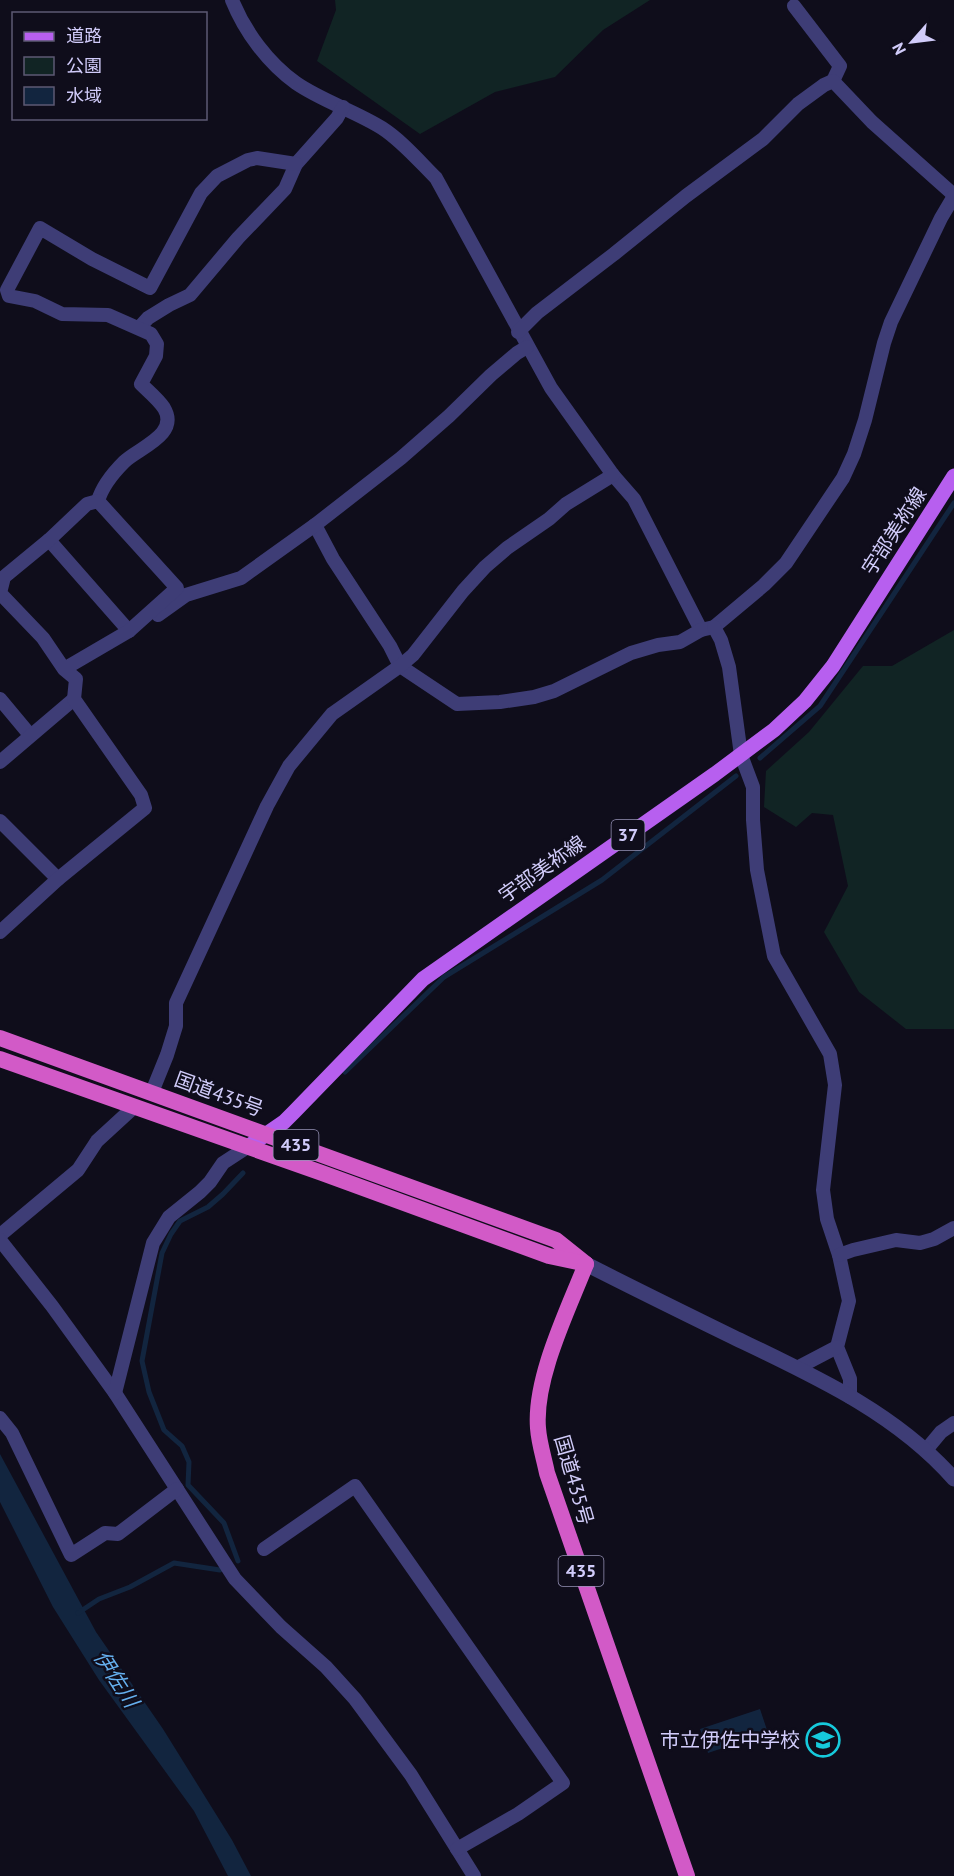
<svg xmlns="http://www.w3.org/2000/svg" width="954" height="1876" font-family="'PT Sans','Noto Sans JP',sans-serif">
<style>
.green{fill:#112424}
.water{fill:#12253f}
.lines{fill:none;stroke-linecap:round;stroke-linejoin:round}
.stream{stroke:#12253f;stroke-width:5}
.minor{stroke:#3e3d76;stroke-width:14}
.tertiary{stroke:#3e3d76;stroke-width:15}
.primary{stroke:#b75fef;stroke-width:15}
.trunk{stroke:#d25ac7;stroke-width:16}
.labels{text-anchor:middle;stroke-width:5;stroke-linejoin:round;paint-order:stroke}
.shield{fill:#0f0d1b;stroke:#9793b7;stroke-width:1.5}
.shield-label{font-size:18px;font-weight:bold;fill:#d1ccfa}
.street-label{font-size:20px;fill:#d1ccfa;stroke:#0f0d1b}
.poi-label{font-size:20px;fill:#d1ccfa;stroke:#0f0d1b;text-anchor:end}
.water-label{font-size:21px;font-style:italic;fill:#65b0ef;stroke:#0f0d1b}
</style>
<rect width="100%" height="100%" fill="#0f0d1b"/>
<g class="green">
<polygon points="335,0 650,0 603,30 555,77 495,92 420,134 317,61 336,10"/>
<polygon points="954,630 954,1029 906,1029 859,992 824,932 848,886 833,815 812,813 796,827 764,807 766,771 809,732 863,666 892,666"/>
</g>
<g class="water">
<polygon points="0,1454 96,1632 163,1729 232,1840 251,1876 228,1876 194,1811 99,1680 53,1607 0,1502"/>
<polygon points="760,1709 768,1733 708,1753 700,1729"/>
</g>
<g class="lines">
<g class="stream">
<polyline points="760,758 820,706 954,503"/>
<polyline points="345,1072 444,977 602,880 736,776"/>
<polyline points="238,1561 224,1523 188,1485 189,1462 182,1446 164,1430 149,1392 142,1361 162,1253 171,1234 180,1221 208,1207 223,1194 243,1173"/>
<polyline points="78,1613 99,1599 130,1587 174,1563 220,1570"/>
</g>
<g class="minor">
<path d="M232,0C245,32 268,63 296,83C322,101 355,111 382,128C402,141 419,161 436,178L551,388L613,475L634,499L701,630"/>
<polyline points="794,6 840,66 833,81"/>
<polyline points="139,328 148,318 169,305 190,295 238,238 285,189 296,164 337,118 343,107"/>
<polyline points="518,332 537,313 614,254 686,196 763,139 798,104 824,85 833,81 872,122 954,195"/>
<path d="M98,501C102,487 113,473 124,462C138,448 180,435 164,408C158,399 148,391 141,384L156,356L157,344L151,334L108,315L62,314L35,301L9,296L7,290L40,228L92,259L150,288L201,193L217,176L248,160L257,158L296,164"/>
<polyline points="315,525 333,559 390,646 400,666 457,704 500,702 534,697 554,691 631,653 658,645 680,642 701,630 714,627 764,585 786,563 843,478 854,454 865,420 884,343 891,322 941,218 954,196"/>
<polyline points="49,540 129,631"/>
<polyline points="158,615 186,595 241,578 315,525 401,458 449,416 491,375 517,353 527,347"/>
<polyline points="714,627 721,640 729,667 741,755 753,787 753,820 757,870 774,956 830,1054 835,1085 823,1190 827,1219 839,1255 849,1301 837,1347 850,1379 850,1397"/>
<polyline points="0,699 30,735"/>
<polyline points="0,762 74,699"/>
<polyline points="0,821 58,879"/>
<polyline points="0,932 58,879 145,808 141,795 74,699 76,679 64,669 43,638 0,593 4,577 49,540 87,504 98,501 177,588 129,631 64,669"/>
<polyline points="152,1092 167,1055 176,1026 176,1003 267,806 289,766 332,714 400,666 413,655 463,591 485,567 507,548 549,519 566,504 613,475"/>
<polyline points="0,1235 78,1170 97,1141 134,1107"/>
<polyline points="0,1240 52,1306 115,1393 235,1579 281,1627 326,1667 355,1699 411,1775 474,1876"/>
<polyline points="839,1255 853,1250 896,1240 920,1243 934,1239 954,1228"/>
<polyline points="797,1368 837,1347"/>
<polyline points="115,1393 153,1243 169,1217 200,1192 210,1182 223,1163 249,1146"/>
<polyline points="0,1418 12,1433 71,1555 105,1533 118,1534 177,1489"/>
<polyline points="926,1450 941,1432 954,1423"/>
<polyline points="264,1549 355,1486 563,1783 518,1814 457,1849"/>
</g>
<path class="tertiary" d="M586,1264C635,1289 684,1313 733,1337C812,1375 895,1412 954,1479"/>
<polyline class="primary" points="249,1146 284,1122 294,1112 423,979 715,774 774,730 805,701 833,666 954,476"/>
<g class="trunk">
<polyline points="0,1038 556,1240 586,1264"/>
<polyline points="0,1059 322,1173 549,1256 582,1263"/>
<path d="M586,1264C568,1310 534,1378 538,1428C539,1443 544,1458 547,1473L687,1876"/>
</g>
</g>
<defs>
<symbol id="school-ring" viewBox="-11 -11 22 22"><circle r="9.5" fill="#0f0d1b" stroke="#16cadc" stroke-width="1.5"/><path d="M0-5L7-2L0 1L-7-2ZM-4 1L0 2.5L4 1V4Q0 6-4 4Z" fill="#16cadc"/></symbol>
</defs>
<g fill-rule="evenodd">
<use href="#school-ring" x="804" y="1721" width="38" height="38"/>
</g>
<g class="labels">
<g class="shield">
<rect x="611.5" y="820" width="33" height="30" rx="4.5"/>
<rect x="273.5" y="1130" width="45" height="30" rx="4.5"/>
<rect x="558.5" y="1556" width="45" height="30" rx="4.5"/>
</g>
<g class="shield-label">
<text x="628" y="841">37</text>
<text x="296" y="1151">435</text>
<text x="581" y="1577">435</text>
</g>
<g class="street-label">
<text transform="translate(894 531) rotate(-57)" y="7">宇部美祢線</text>
<text transform="translate(542 869) rotate(-35)" y="7">宇部美祢線</text>
<text transform="translate(219 1094) rotate(20)" y="7">国道435号</text>
<text transform="translate(574 1480) rotate(74)" y="7">国道435号</text>
</g>
<g class="poi-label">
<text x="800" y="1747">市立伊佐中学校</text>
</g>
<g class="water-label">
<text transform="translate(116 1679) rotate(57)" y="7">伊佐川</text>
</g>
</g>
<rect x="12" y="12" width="195" height="108" fill="#0f0d1b" stroke="#5d5974" stroke-width="1.5"/>
<rect x="24" y="32" width="30" height="9" fill="#b75fef" stroke="#5d5974" stroke-width="1.5"/>
<text x="66" y="42" font-size="18" fill="#d1ccfa">道路</text>
<rect x="24" y="57" width="30" height="18" fill="#112424" stroke="#5d5974" stroke-width="1.5"/>
<text x="66" y="72" font-size="18" fill="#d1ccfa">公園</text>
<rect x="24" y="87" width="30" height="18" fill="#12253f" stroke="#5d5974" stroke-width="1.5"/>
<text x="66" y="102" font-size="18" fill="#d1ccfa">水域</text>
<g transform="translate(912 42) rotate(242)" stroke="#0f0d1b" stroke-width="4.5" paint-order="stroke">
<path d="M0-4.5L10 22L0 15L-10 22Z" fill="#d1ccfa"/>
<text y="-9" font-size="16" font-weight="bold" text-anchor="middle" fill="#d1ccfa">N</text>
</g>
</svg>
